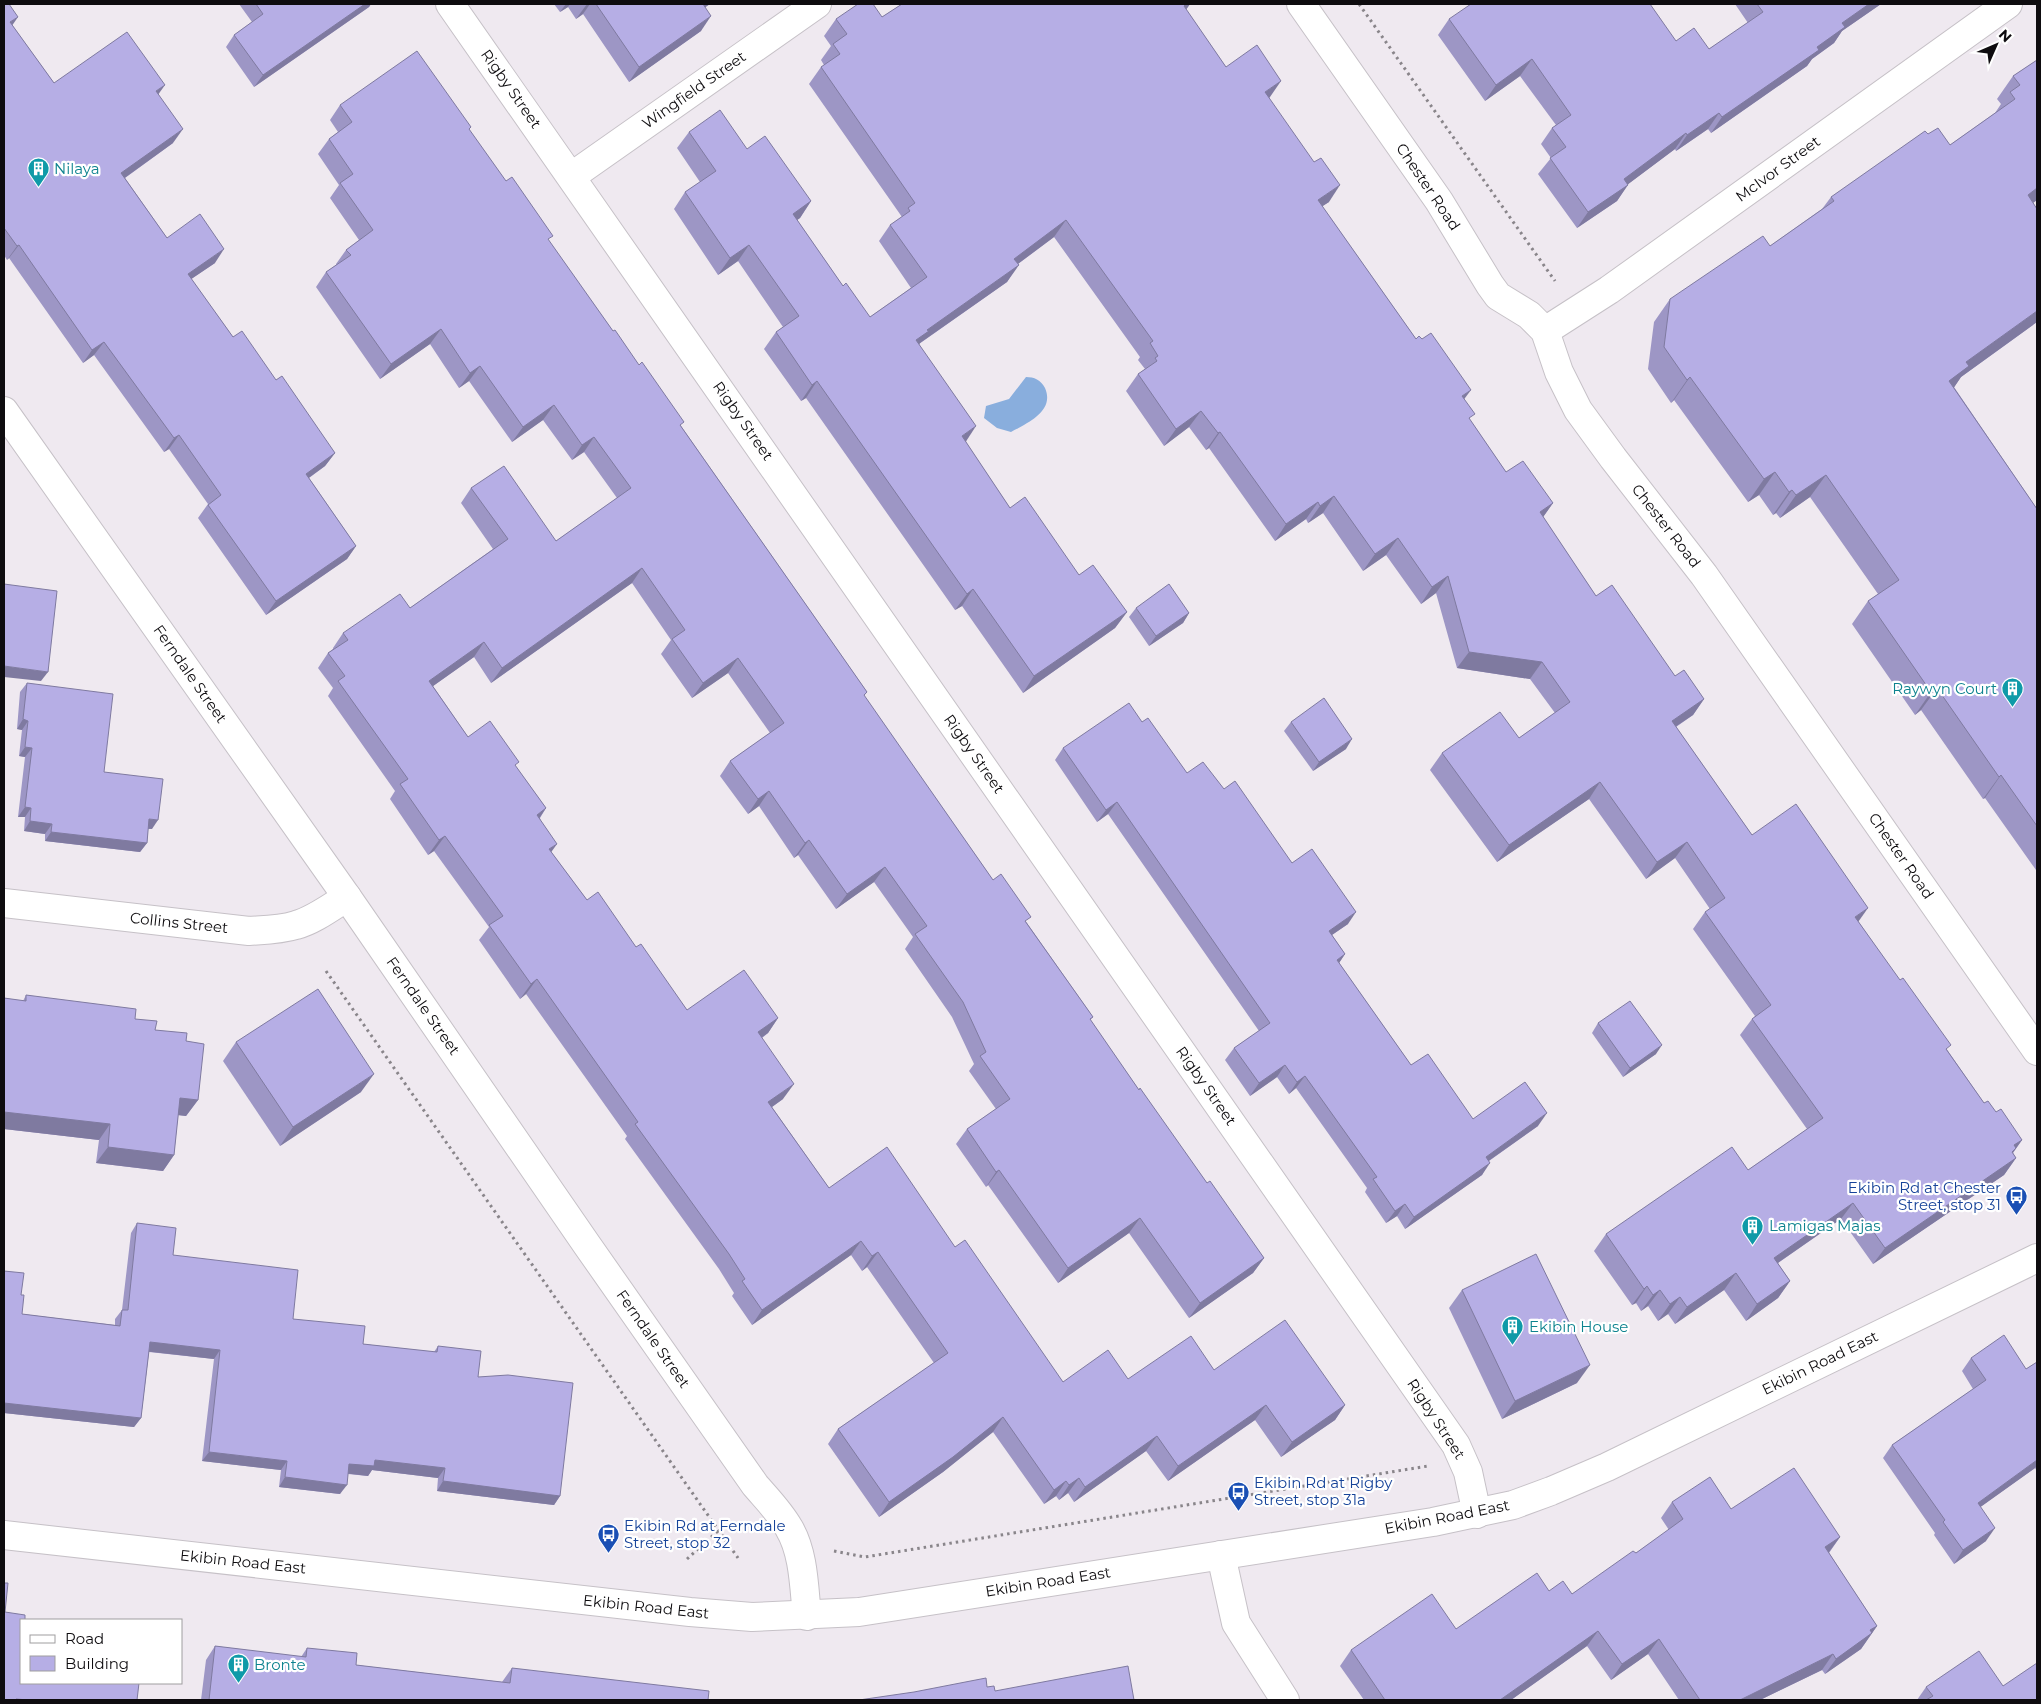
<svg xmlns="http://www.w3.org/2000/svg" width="2041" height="1704" font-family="Montserrat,sans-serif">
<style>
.water{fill:#89aedd}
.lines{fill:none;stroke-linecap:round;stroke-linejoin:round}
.minor-casing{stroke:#c6c1c7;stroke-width:30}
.tertiary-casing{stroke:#c6c1c7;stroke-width:30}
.path{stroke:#89858a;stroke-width:3;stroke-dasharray:2.5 4;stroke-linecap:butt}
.minor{stroke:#fff;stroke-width:28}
.tertiary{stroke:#fff;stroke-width:28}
.wall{fill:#9d96c5}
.shaded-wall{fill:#7f7aa0}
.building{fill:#b6aee5;stroke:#7f7aa0}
.labels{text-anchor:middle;stroke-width:4.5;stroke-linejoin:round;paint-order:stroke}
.street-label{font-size:15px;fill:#0e0c0f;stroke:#fff}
.culture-label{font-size:15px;fill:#0d838f;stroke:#fff;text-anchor:start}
.transit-label{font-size:15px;fill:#164399;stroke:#fff;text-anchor:start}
</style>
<rect width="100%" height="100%" fill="#efe9f0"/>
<path class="water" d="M1026,377C1034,377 1041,380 1045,388C1055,411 1028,423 1011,432L997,428L984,418L986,406L1009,399Z"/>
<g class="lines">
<defs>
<g id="minor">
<polyline points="450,4 1456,1445 1468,1472 1477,1514"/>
<polyline points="1301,4 1439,201 1490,285 1498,296 1529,315 1545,331 1559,372 1578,410 1613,458 1704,575 2037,1051"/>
<polyline points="572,176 817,4"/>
<polyline points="1545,331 1609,290 2008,4"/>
<path d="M4,411L347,897L587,1245L755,1485C767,1499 780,1512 789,1528C804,1553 804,1588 807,1616"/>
<path d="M4,903L249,931C264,930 280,930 296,925C314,920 331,907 347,897"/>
<polyline points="1221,1555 1236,1623 1285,1700"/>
</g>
<polyline id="tertiary" points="4,1535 690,1612 752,1617 859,1612 1433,1522 1513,1505 1551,1491 1607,1467 2037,1258"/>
</defs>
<use href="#minor" class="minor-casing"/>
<use href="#tertiary" class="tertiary-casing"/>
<g class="path">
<polyline points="1359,4 1555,281"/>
<polyline points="326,971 738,1558"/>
<polyline points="834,1551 865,1557 1428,1466"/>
<polyline points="687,1559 719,1530"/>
</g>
<use href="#minor" class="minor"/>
<use href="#tertiary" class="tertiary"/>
</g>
<g class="wall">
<polygon points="4,4 12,25 54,83 158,94 173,143 125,178 167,238 215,263 191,279 233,337 276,380 335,453 325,466 309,478 356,546 347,559 266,615 198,518 208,504 169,449 164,452 94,355 83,363 9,258 7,260 4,255"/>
<polygon points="239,4 371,4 369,7 254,87 226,47 234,35 252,22"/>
<polygon points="554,4 710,4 705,7 701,31 629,82 583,14 576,19 568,7 560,12"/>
<polygon points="902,4 1190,4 1186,10 1226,67 1270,97 1269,98 1329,202 1322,206 1416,339 1464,399 1470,420 1506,472 1553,503 1543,517 1596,596 1675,676 1704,699 1693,715 1676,727 1752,835 1858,921 1984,1103 1996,1112 2022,1140 2013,1153 2016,1158 2004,1175 1873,1264 1841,1219 1778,1263 1790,1281 1778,1298 1746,1321 1724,1290 1675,1324 1668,1314 1658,1321 1648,1306 1641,1311 1636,1303 1632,1305 1594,1251 1606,1234 1748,1170 1807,1129 1740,1035 1752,1019 1755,1016 1693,929 1705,912 1710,909 1675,858 1646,879 1589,799 1497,862 1430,770 1442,753 1519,738 1555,713 1530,679 1457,668 1436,593 1421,604 1386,555 1363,571 1323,513 1308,523 1306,519 1275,541 1209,448 1206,450 1189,427 1164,446 1126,391 1138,374 1145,369 1138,360 1140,357 1054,237 1018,264 1007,282 919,344 965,441 1010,508 1079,575 1127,612 1115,628 1023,693 962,606 955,610 806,398 801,401 764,349 776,332 783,327 738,261 718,275 674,209 685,192 700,182 677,148 689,132 747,149 811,201 800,218 797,220 843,286 870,317 911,288 879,241 890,225 902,217 809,84 821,67 824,65 821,60 831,46 824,36 836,19 882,17"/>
<polygon points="1735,4 1881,4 1842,31 1834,43 1812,59 1807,66 1711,133 1708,129 1676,151 1675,149 1628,184 1617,201 1577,228 1538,174 1551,158 1541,144 1552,128 1556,125 1520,76 1485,101 1438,35 1449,19 1676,41 1709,49 1748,23"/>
<polygon points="2037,60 2037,200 2033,203 2037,209 2037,322 1961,377 1954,387 2037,509 2037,870 2036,870 1985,798 1983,799 1921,710 1915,715 1852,624 1868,601 1878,594 1810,497 1780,518 1776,513 1773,515 1759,495 1748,502 1674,400 1671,403 1648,369 1654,322 1670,299 1770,246 1822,209 1831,197 1928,134 1950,145 1995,113 2001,104 1997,99 2013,76"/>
<polygon points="340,105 469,130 681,426 867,692 864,696 993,880 1027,923 1093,1017 1090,1020 1139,1090 1207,1183 1264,1258 1253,1273 1189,1318 1129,1233 1058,1283 988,1185 986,1187 956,1144 967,1129 996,1109 969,1071 974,1064 952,1017 905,949 913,937 874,882 836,909 798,855 794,858 759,806 748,814 720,776 730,761 770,733 728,673 692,698 661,654 671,640 632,583 491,683 474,657 433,686 468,737 516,767 546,808 540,818 551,852 587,900 636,947 687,1010 778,1018 768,1033 762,1038 783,1099 772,1107 829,1188 955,1247 1063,1382 1128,1379 1214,1370 1345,1405 1335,1420 1281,1457 1255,1420 1168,1481 1146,1451 1074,1502 1068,1493 1059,1500 1056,1496 1044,1504 993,1432 943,1472 879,1517 828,1444 838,1429 934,1363 867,1267 862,1271 851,1255 752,1325 732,1296 734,1293 719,1269 625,1139 627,1136 526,994 520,999 479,940 489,927 434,851 428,855 390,799 395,791 328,696 333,688 318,668 328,653 333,649 333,648 343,633 410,608 493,549 461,503 471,488 556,541 617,498 584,452 572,460 543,420 512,442 469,381 459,388 430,344 380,379 316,287 326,272 336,265 336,264 346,250 359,240 330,198 339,185 318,154 329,139 338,132 330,120"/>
<polygon points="1136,608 1189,613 1183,623 1149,646 1129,617"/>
<polygon points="27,683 104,772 152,829 148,829 147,843 140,852 45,841 45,834 24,831 25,817 18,817 25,757 19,756 22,730 17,729 20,692"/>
<polygon points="1142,722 1187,773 1224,789 1348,924 1332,935 1345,954 1339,963 1411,1065 1473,1119 1538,1126 1489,1161 1482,1175 1405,1229 1397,1216 1386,1223 1365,1192 1367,1188 1296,1088 1289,1094 1277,1077 1250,1096 1225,1060 1234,1048 1259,1031 1108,814 1097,822 1055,760 1063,748"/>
<polygon points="1291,722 1346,749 1313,771 1284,731"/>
<polygon points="26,995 135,1019 155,1030 186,1041 198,1100 186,1116 178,1115 174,1155 163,1171 96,1163 99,1140 4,1129 4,998 23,1001"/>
<polygon points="1598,1023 1656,1054 1623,1077 1592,1033"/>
<polygon points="236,1042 361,1092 280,1146 223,1061"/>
<polygon points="137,1223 173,1255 293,1319 363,1344 434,1352 438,1346 478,1377 560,1496 554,1505 437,1491 438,1478 372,1470 368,1476 348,1474 340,1494 279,1487 281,1470 202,1461 214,1359 149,1352 141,1418 134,1427 4,1413 4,1271 21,1295 22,1314 115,1325 115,1319 122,1310 131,1233"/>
<polygon points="1462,1290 1577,1383 1502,1419 1449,1308"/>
<polygon points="1971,1358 2026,1369 2037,1362 2037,1471 2035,1468 1980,1507 1986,1541 1954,1564 1934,1535 1935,1533 1883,1458 1892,1445 1973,1389 1962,1371"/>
<polygon points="1672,1502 1840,1537 1829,1553 1877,1626 1861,1649 1825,1674 1822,1670 1760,1700 1679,1700 1648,1654 1611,1680 1587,1646 1511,1700 1364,1700 1340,1666 1351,1650 1456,1629 1549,1591 1572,1594 1636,1553 1669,1530 1661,1518"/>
<polygon points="215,1646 301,1657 307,1648 356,1665 502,1682 512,1668 708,1700 201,1700 206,1660"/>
<polygon points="2003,1686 2037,1700 1917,1700 1926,1687"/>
</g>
<g class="shaded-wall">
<polygon points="365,4 371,4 369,7 254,87 263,75"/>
<polygon points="566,4 570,4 568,7 560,12"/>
<polygon points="587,4 590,4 583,14 576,19"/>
<polygon points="701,4 710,4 691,17"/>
<polygon points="1186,4 1190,4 1182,15 1184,6"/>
<polygon points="1869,4 1881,4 1842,31 1834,43 1812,59 1807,66 1711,133 1722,117 1817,47 1842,23"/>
<polygon points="711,16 701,31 629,82 639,67"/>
<polygon points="18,17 9,30 10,22"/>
<polygon points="1532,59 1520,76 1485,101 1496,85"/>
<polygon points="1281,81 1270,97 1253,109 1265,92"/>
<polygon points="165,85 155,99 156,91"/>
<polygon points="1719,113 1708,129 1676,151 1687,135"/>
<polygon points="183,129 173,143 112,187 121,173"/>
<polygon points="1686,133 1675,149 1615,194 1628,185 1617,201 1577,228 1588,212 1624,179"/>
<polygon points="1340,185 1329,202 1306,217 1318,200"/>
<polygon points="2037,188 2037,200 2012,218 2028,195"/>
<polygon points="811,201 800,218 781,231 793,214"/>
<polygon points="1066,220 1054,237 1003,275 1014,259"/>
<polygon points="19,245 9,258 7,260 17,246"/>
<polygon points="749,245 738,261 718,275 730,258"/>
<polygon points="224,249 215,263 178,288 188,274"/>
<polygon points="1019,265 1007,282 920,343 917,348 916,340 927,330"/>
<polygon points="2037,311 2037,322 1961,377 1953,389 1949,381 1966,362"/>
<polygon points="441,329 430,344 380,379 391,364"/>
<polygon points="104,342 94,355 83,363 92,350"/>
<polygon points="480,366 469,381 459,388 470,373"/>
<polygon points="1690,377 1674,400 1671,403 1687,380"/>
<polygon points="817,381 806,398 801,401 812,385"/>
<polygon points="1471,390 1459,406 1462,396"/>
<polygon points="554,405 543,420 512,442 523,427"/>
<polygon points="1201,411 1189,427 1164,446 1176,429"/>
<polygon points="976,426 965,443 962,436"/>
<polygon points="1220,432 1209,448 1206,450 1218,433"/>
<polygon points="179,435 169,449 164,452 174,438"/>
<polygon points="594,437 584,452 572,460 582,445"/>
<polygon points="335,453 325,466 296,487 306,474"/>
<polygon points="1775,472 1759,495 1748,502 1764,479"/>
<polygon points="1826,475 1810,497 1780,518 1796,495"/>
<polygon points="1792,490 1776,513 1773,515 1789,492"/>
<polygon points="1334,496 1323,513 1308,523 1320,506"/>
<polygon points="1318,502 1306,519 1275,541 1286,524"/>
<polygon points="1553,503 1541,520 1540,512"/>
<polygon points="1398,538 1386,555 1363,571 1375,554"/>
<polygon points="356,546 347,559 266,615 276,601"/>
<polygon points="642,568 632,583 491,683 502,668"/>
<polygon points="1448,576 1436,593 1421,604 1432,587"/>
<polygon points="973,589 962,606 955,610 967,594"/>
<polygon points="1127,612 1115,628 1023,693 1034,676"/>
<polygon points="1189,613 1183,623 1149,646 1156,636"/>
<polygon points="484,642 474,657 419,696 429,681"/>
<polygon points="1469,652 1542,662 1530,679 1457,668"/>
<polygon points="738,658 728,673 692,698 703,683"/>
<polygon points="4,666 48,672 41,681 4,677"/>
<polygon points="1937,688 1921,710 1915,715 1931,692"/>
<polygon points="1704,699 1693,715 1660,737 1672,721"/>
<polygon points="23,719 28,721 22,730 17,729"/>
<polygon points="1352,739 1346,749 1313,771 1319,762"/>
<polygon points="25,747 32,748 25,757 19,756"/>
<polygon points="2001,775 1985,798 1983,799 1999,777"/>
<polygon points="1600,782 1589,799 1497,862 1509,845"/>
<polygon points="769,791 759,806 748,814 758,799"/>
<polygon points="1117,802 1108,814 1097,822 1106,810"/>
<polygon points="25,807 31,808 25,817 18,817"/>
<polygon points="546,808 536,823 537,815"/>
<polygon points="149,819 158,820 152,829 142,828"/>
<polygon points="30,821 52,824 45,834 24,831"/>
<polygon points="51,832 147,843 140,852 45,841"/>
<polygon points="445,836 434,851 428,855 439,840"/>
<polygon points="809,840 798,855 794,858 805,843"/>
<polygon points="1687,842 1675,858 1646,879 1657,862"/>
<polygon points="557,844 547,858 549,849"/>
<polygon points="885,867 874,882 836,909 847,894"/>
<polygon points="1868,908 1856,925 1855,917"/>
<polygon points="1356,912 1348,924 1320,943 1329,931"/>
<polygon points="1345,954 1337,966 1337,960"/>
<polygon points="537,979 526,994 520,999 531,984"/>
<polygon points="778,1018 768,1033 748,1047 758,1032"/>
<polygon points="1662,1045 1656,1054 1623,1077 1630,1068"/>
<polygon points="1285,1065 1277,1077 1250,1096 1259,1083"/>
<polygon points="374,1074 361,1092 280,1146 293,1127"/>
<polygon points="1305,1076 1296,1088 1289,1094 1297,1082"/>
<polygon points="794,1084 783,1099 758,1117 768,1102"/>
<polygon points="180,1098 198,1100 186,1116 169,1114"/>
<polygon points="4,1112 110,1124 99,1140 4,1129"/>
<polygon points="1547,1113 1538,1126 1477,1169 1486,1157"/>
<polygon points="2022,1140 2004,1165 2014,1145"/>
<polygon points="108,1147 174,1155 163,1171 96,1163"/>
<polygon points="2016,1158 2004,1175 1873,1264 1885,1248"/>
<polygon points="1490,1163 1482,1175 1405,1229 1414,1217"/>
<polygon points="999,1170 988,1185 986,1187 996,1172"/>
<polygon points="1853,1203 1841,1219 1762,1274 1774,1258"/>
<polygon points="1405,1204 1397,1216 1386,1223 1395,1211"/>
<polygon points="1140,1218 1129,1233 1058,1283 1068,1268"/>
<polygon points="861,1241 851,1255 752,1325 762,1310"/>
<polygon points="878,1252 867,1267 862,1271 872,1256"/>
<polygon points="1264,1258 1253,1273 1189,1318 1200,1303"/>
<polygon points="1736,1273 1724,1290 1675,1324 1687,1307"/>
<polygon points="1790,1281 1778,1298 1746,1321 1757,1304"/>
<polygon points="1647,1286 1636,1303 1632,1305 1644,1289"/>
<polygon points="1660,1290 1648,1306 1641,1311 1653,1295"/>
<polygon points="1680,1297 1668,1314 1658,1321 1670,1304"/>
<polygon points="150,1342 220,1350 214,1359 143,1351"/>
<polygon points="1590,1365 1577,1383 1502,1419 1515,1401"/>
<polygon points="4,1403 141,1418 134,1427 4,1413"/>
<polygon points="1266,1405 1255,1420 1168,1481 1178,1466"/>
<polygon points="1345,1405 1335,1420 1281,1457 1292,1442"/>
<polygon points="1003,1417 993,1432 943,1472 879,1517 889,1502"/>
<polygon points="1157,1436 1146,1451 1074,1502 1085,1487"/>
<polygon points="209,1452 287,1461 281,1470 202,1461"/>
<polygon points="375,1460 445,1468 438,1478 372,1470 368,1476 343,1473 349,1464"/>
<polygon points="2037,1460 2037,1465 2035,1468 1968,1516 1978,1503"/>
<polygon points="285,1477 347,1485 340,1494 279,1487"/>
<polygon points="1079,1478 1068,1493 1059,1500 1069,1485"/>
<polygon points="443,1481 560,1496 554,1505 437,1491"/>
<polygon points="1066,1481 1056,1496 1044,1504 1054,1490"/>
<polygon points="1995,1528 1986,1541 1954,1564 1963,1550"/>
<polygon points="1840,1537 1829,1552 1814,1562 1825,1547"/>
<polygon points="1877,1626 1861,1649 1825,1674 1836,1659 1870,1630"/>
<polygon points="1598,1631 1587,1646 1511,1700 1500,1700"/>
<polygon points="1659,1639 1648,1654 1611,1680 1622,1664"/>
<polygon points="1833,1654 1822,1670 1760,1700 1740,1700"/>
</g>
<g class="building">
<polygon points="4,4 9,4 18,17 10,22 54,83 127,32 165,85 156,91 183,129 121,173 167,238 200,214 224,249 188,274 233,337 242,331 276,380 282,376 335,453 306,474 356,546 276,601 208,505 221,495 179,435 174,438 104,342 92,350 19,245 17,246 4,228"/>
<polygon points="256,4 365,4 263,75 234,35 263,14"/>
<polygon points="596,4 703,4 711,16 639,67"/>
<polygon points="858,4 873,4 882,17 902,4 1186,4 1184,6 1226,67 1257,45 1281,81 1265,92 1314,162 1321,158 1340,185 1318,200 1416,339 1419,336 1422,339 1431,333 1471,390 1462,396 1475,414 1469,418 1506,472 1523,461 1553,503 1540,512 1596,596 1612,585 1675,676 1684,670 1704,699 1672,721 1752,835 1796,804 1868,908 1855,917 1900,980 1903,978 1951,1045 1946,1049 1984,1103 1988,1101 1996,1112 2001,1109 2022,1140 2014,1145 2016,1148 2012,1152 2016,1158 1885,1248 1853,1203 1774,1258 1790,1281 1757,1304 1736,1273 1687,1307 1680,1297 1670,1304 1660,1290 1653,1295 1647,1286 1644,1289 1606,1234 1732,1147 1748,1170 1823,1118 1752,1019 1771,1005 1705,912 1725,898 1687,842 1657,862 1600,782 1509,845 1442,753 1500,712 1519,738 1570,702 1542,662 1469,652 1448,576 1432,587 1398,538 1375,554 1334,496 1320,506 1318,502 1286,524 1220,432 1218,433 1201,411 1176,429 1138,374 1157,361 1155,358 1158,356 1150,343 1153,341 1066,220 1014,259 1019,265 927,330 929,331 916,340 976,426 962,436 1010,508 1025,497 1079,575 1093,565 1127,612 1034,676 973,589 967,594 817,381 812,385 776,332 799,316 749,245 730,258 685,192 716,171 689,132 720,110 747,149 765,136 811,201 793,214 843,286 846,283 870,317 927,277 890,225 910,211 908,208 915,203 821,67 840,54 833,44 847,34 836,19"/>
<polygon points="1471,4 1650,4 1676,41 1694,28 1709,49 1763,12 1757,4 1869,4 1842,23 1845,27 1817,47 1819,50 1722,117 1719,113 1687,135 1686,133 1624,179 1628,185 1588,212 1550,158 1566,147 1552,128 1571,115 1532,59 1496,85 1449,19"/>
<polygon points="417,51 471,127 469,129 506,181 512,177 553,236 548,239 613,331 615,330 639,365 642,362 684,422 680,425 809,609 867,692 864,695 993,880 1001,874 1031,917 1025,921 1093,1017 1090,1019 1139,1090 1140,1088 1207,1183 1210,1181 1264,1258 1200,1303 1140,1218 1068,1268 999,1170 996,1172 967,1129 1010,1099 980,1056 986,1052 963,1002 915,934 927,926 885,867 847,894 809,840 805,843 769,791 758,799 730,761 784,723 738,658 703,683 672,639 685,630 642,568 502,668 484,642 429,681 468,737 490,721 519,762 515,765 546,808 537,815 557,844 549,849 587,900 598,892 636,947 641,944 687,1010 744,970 778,1018 758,1032 794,1084 768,1102 829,1188 887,1147 955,1247 965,1240 1063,1382 1108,1350 1128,1379 1191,1336 1214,1370 1285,1320 1345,1405 1292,1442 1266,1405 1178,1466 1157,1436 1085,1487 1079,1478 1069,1485 1066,1481 1054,1490 1003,1417 953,1457 889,1502 838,1429 948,1353 878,1252 872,1256 861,1241 762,1310 742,1281 745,1279 729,1254 635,1124 638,1122 537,979 531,984 489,925 503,916 445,836 439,840 400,784 408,779 338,681 345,676 328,653 348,640 343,633 400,594 410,608 508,539 471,488 504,466 556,541 631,488 594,437 582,445 554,405 523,427 480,366 470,373 441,329 391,364 326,272 351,255 346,250 373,230 340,183 353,174 329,139 352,122 340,105"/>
<polygon points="2037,60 2037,188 2028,195 2037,209 2037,311 1966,362 1969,366 1949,381 2037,509 2037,826 2001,775 1999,777 1937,688 1931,692 1868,601 1899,580 1826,475 1796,495 1792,490 1789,492 1775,472 1764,479 1690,377 1687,380 1664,347 1670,299 1763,236 1770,246 1834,201 1831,197 1925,131 1928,134 1938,128 1950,145 2015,99 2010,92 2020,85 2013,76"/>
<polygon points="4,584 57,591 48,672 4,666"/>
<polygon points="1169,584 1189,613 1156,636 1136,608"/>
<polygon points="27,683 113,694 104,772 163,779 158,820 149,819 147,843 51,832 52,824 30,821 31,808 25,807 32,748 25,747 28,721 23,719"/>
<polygon points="1324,698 1352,739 1319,762 1291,722"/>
<polygon points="1129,703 1142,722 1148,718 1187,773 1203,762 1224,789 1235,781 1292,863 1312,849 1356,912 1329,931 1345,954 1337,960 1411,1065 1428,1054 1473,1119 1525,1082 1547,1113 1486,1157 1490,1163 1414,1217 1405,1204 1395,1211 1373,1179 1377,1177 1305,1076 1297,1082 1285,1065 1259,1083 1234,1048 1270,1023 1117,802 1106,810 1063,748"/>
<polygon points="318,989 374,1074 293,1127 236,1042"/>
<polygon points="26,995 136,1009 135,1019 157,1021 155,1030 187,1033 186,1041 204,1044 198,1100 180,1098 174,1155 108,1147 110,1124 4,1112 4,998 26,1001"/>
<polygon points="1630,1001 1662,1045 1630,1068 1598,1023"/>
<polygon points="137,1223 176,1228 173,1255 298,1270 293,1319 365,1326 363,1344 437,1352 438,1346 481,1351 478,1377 508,1375 573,1383 560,1496 443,1481 445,1468 375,1460 374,1466 349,1464 347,1485 285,1477 287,1461 209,1452 220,1350 150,1342 141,1418 4,1403 4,1271 24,1273 21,1295 24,1295 22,1314 120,1326 122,1310 128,1310"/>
<polygon points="1536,1254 1590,1365 1515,1401 1462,1290"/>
<polygon points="2004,1335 2026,1369 2037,1362 2037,1460 1978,1503 1995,1528 1963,1550 1943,1522 1945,1520 1892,1445 1986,1380 1971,1358"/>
<polygon points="1794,1468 1840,1537 1825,1547 1877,1626 1870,1630 1872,1633 1836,1659 1833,1654 1740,1700 1700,1700 1659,1639 1622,1664 1598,1631 1500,1700 1385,1700 1351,1650 1432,1594 1456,1629 1537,1573 1549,1591 1563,1581 1572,1594 1633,1551 1636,1553 1683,1519 1672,1502 1710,1477 1731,1509"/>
<polygon points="4,1583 8,1583 5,1612 25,1615 25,1620 21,1620 21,1683 139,1683 137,1700 28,1700 16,1699 15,1700 4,1700"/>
<polygon points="215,1646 306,1657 307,1648 357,1653 356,1665 510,1683 512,1668 709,1691 708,1700 209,1700"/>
<polygon points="1979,1651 2003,1686 2037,1663 2037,1700 1926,1700 1933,1696 1926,1687"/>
<polygon points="1128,1666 1134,1700 859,1700 914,1692 986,1678 987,1687 994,1686 995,1691"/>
</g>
<defs>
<symbol id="building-pin" viewBox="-11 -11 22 30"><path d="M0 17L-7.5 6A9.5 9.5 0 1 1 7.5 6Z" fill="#0f9aa8" stroke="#fff"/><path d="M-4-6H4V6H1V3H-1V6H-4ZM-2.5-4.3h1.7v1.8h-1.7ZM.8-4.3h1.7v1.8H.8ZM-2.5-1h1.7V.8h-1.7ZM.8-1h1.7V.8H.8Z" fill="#fff"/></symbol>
<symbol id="bus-pin" viewBox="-11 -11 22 30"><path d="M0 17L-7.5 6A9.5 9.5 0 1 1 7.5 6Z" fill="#1a4fb4" stroke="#fff"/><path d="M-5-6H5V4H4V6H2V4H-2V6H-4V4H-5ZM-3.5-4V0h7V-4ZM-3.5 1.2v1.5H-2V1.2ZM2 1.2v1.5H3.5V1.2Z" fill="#fff"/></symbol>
</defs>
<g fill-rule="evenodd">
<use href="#building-pin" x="26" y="156" width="25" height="34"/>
<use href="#building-pin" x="2000" y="676" width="25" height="34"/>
<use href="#bus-pin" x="2004" y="1184" width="25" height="34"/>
<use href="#building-pin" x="1740" y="1214" width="25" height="34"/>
<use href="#building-pin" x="1500" y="1314" width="25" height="34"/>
<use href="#bus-pin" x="1226" y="1480" width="25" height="34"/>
<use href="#bus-pin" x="596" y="1522" width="25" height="34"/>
<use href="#building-pin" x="226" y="1652" width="25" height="34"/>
</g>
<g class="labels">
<g class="street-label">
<text transform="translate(511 89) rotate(55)" y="5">Rigby Street</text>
<text transform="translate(694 90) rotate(-35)" y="5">Wingfield Street</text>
<text transform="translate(1778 169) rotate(-36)" y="5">McIvor Street</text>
<text transform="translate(1428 187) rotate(56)" y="5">Chester Road</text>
<text transform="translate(743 421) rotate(55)" y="5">Rigby Street</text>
<text transform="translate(1666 526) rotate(52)" y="5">Chester Road</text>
<text transform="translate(190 674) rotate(55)" y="5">Ferndale Street</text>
<text transform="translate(974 754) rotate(55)" y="5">Rigby Street</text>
<text transform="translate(1901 856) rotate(55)" y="5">Chester Road</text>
<text transform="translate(179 923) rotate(6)" y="5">Collins Street</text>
<text transform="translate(423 1006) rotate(55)" y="5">Ferndale Street</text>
<text transform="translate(1206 1086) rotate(55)" y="5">Rigby Street</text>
<text transform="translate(653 1339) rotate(55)" y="5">Ferndale Street</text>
<text transform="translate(1820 1363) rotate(-26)" y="5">Ekibin Road East</text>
<text transform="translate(1436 1419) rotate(57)" y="5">Rigby Street</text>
<text transform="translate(1447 1517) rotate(-11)" y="5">Ekibin Road East</text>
<text transform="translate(243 1562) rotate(6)" y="5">Ekibin Road East</text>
<text transform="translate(1048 1582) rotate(-9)" y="5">Ekibin Road East</text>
<text transform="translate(646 1607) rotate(6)" y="5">Ekibin Road East</text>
</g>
<g class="culture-label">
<text x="54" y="174">Nilaya</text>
<text x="1997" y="694" text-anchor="end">Raywyn Court</text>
<text x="1769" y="1231">Lamigas Majas</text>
<text x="1529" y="1332">Ekibin House</text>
<text x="254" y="1670">Bronte</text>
</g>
<g class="transit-label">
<text x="2001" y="1193" text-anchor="end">Ekibin Rd at Chester<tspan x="2001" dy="17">Street, stop 31</tspan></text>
<text x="1254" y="1488">Ekibin Rd at Rigby<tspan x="1254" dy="17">Street, stop 31a</tspan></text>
<text x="624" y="1531">Ekibin Rd at Ferndale<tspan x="624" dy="17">Street, stop 32</tspan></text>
</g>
</g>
<rect width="2041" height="1704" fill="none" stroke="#0e0c0f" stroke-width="10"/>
<rect x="20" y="1619" width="162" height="65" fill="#ffffff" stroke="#9f9e9f"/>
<rect x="30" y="1635" width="25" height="8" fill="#ffffff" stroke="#9f9e9f"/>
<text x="65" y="1644" font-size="15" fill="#0e0c0f">Road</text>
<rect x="30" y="1656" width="25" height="15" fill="#b6aee5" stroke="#9f9e9f"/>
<text x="65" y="1669" font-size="15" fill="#0e0c0f">Building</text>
<g transform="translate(1996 45) rotate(45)" stroke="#ffffff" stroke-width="4" paint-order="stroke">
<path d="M0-4L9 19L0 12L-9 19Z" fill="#0e0c0f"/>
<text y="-8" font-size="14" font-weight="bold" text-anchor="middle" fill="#0e0c0f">N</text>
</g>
</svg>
